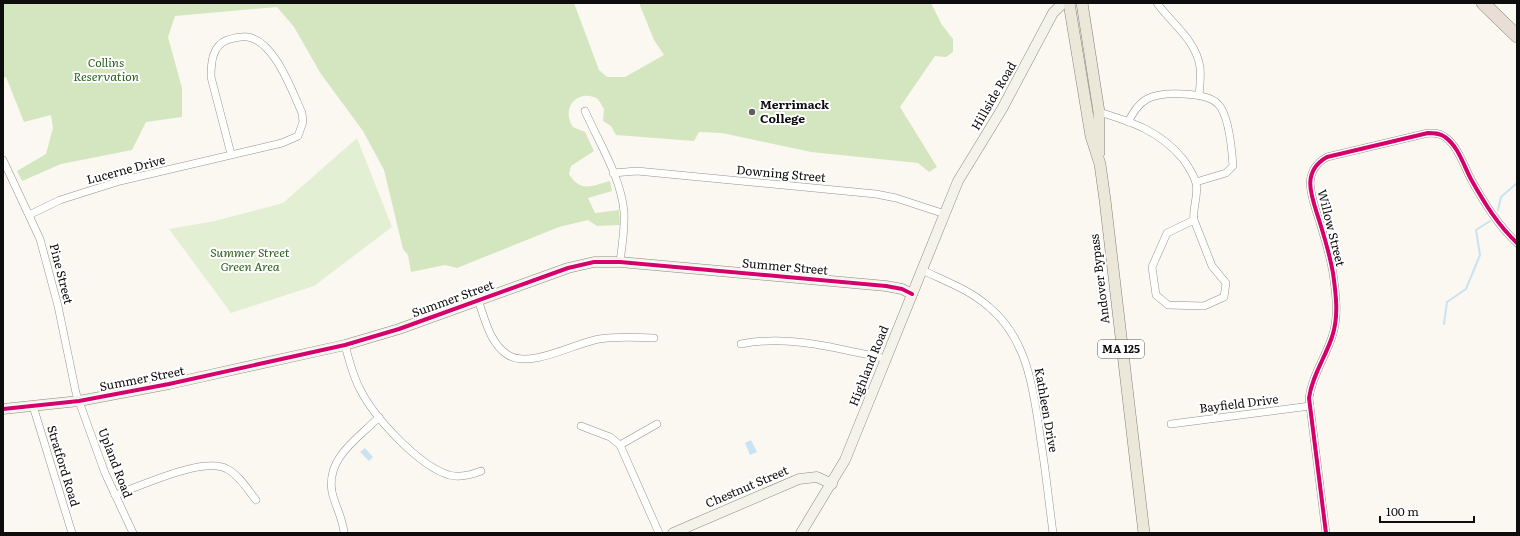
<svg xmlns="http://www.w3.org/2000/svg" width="1520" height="536" font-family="Literata,serif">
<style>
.green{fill:#e3efd2}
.forest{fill:#d3e6c0}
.water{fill:#c9e3f2}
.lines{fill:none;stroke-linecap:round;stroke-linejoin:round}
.stream{stroke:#c9e3f2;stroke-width:2}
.street-casing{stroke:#949390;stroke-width:8}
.secondary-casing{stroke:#8a8986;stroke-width:11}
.primary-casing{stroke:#81807d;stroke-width:12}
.highway-casing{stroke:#81807d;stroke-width:14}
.street{stroke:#fefefd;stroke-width:7}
.secondary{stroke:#f4f3e9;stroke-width:10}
.primary{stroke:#ebe7d9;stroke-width:11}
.highway{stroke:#e8ded5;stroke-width:13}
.cycleway-casing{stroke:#fff;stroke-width:6}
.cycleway{stroke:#d6006c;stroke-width:4}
.poi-dot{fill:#605f5d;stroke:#fff;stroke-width:1.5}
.labels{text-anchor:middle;stroke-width:4;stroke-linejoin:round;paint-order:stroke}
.shield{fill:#fff;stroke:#565656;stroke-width:1}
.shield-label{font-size:11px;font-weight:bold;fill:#0d0d0d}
.park-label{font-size:12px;font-style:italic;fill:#2c6120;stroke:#fff}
.street-label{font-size:12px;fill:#0d0d0d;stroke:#fff}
.poi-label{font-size:12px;font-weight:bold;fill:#0d0d0d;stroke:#fff;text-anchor:start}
</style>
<rect width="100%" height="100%" fill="#faf8f1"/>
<polygon class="green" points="357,138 392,227 314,286 231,313 169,229 215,221 283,203"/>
<path class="forest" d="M3,3H574L599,70L607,77H625L664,55L654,40L639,3H931L942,25L953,39V52L946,57L935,56L900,107L937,167L929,172L918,163L811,152L722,133L699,132L694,141L616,135L611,126L603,121L604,109L598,99C578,88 560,108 573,127L585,132L594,151L571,166L569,174C581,193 591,186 610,181L612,191L588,198L595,213L619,210L620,225L597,226L588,220L559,227L457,268L445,265L411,272L408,255L403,249L384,170L363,131L321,74L294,27L277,7L175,16L168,37L182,88V117L146,122L132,150L61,164L22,181L17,171L46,154L53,128L51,115L24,122L6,77L3,78Z"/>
<g class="water">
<polygon points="751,440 757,452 750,455 745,443"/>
<polygon points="365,448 373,457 369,461 360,452"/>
</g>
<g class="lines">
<g class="stream">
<polyline points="1498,210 1501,197 1517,183"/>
<polyline points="1444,324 1447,302 1466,289 1480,255 1476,230 1490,221"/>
</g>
<defs>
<g id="street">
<path d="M1157,3C1172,24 1196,40 1200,67C1201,76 1200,86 1199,95"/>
<path d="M585,111C599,143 621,177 624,212C625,229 622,245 620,262"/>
<path d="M1099,112C1132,122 1160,131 1183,159C1188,166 1194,175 1196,183C1199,195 1192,208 1194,220"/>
<path d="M1128,122C1133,113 1138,104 1147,99C1161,91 1207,92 1218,104C1229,115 1232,151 1233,166L1226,173L1196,182"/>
<polyline points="3,160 40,239 58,306 76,393 105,473 133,533"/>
<polyline points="613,173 637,171 876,194 896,198 945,214"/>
<path d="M29,215L60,200L120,181L282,143L298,136L303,122L302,113C292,91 275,42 248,37C241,36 234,38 227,40C212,46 211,63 211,77L231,154"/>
<polygon points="1194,220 1212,266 1226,283 1224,297 1204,306 1168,305 1156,295 1152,267 1167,233"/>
<path d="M922,270C945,281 970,290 989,307C1029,340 1034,394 1041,442C1046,473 1049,503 1053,533"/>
<path d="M478,300C485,319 490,344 508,355C530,369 575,343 599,339C617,336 636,337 654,338"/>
<path d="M741,344C790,334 839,349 887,359"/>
<path d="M345,345C349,360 353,377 361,391C375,418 419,466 449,475C460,478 471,475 481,471"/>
<polyline points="33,406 72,533"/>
<polyline points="1171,424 1310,406"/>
<polyline points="581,426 610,437 620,445 659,533"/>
<polyline points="620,445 657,424"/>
<path d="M115,495C141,486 204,456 227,469C239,475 248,490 256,500"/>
<path d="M344,533C343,518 335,506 332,492C326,457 358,439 379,417"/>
<path d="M1326,533L1309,398C1312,376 1325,358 1332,337C1339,317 1336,294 1333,273C1330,256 1325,239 1320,223C1313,199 1299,173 1327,157L1428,133C1434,133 1440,133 1445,137C1459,147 1464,167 1472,181C1485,204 1498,225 1517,243"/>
</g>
<g id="secondary">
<polyline points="3,409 79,401 169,384 345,345 399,329 568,268 594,262 620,262 886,286 902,289 912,294"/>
<polyline points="673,533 799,479 817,477 832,484"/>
<polyline points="801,533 845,460 958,181 1002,109 1053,13 1063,3"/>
</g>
<g id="primary">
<polyline points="1069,3 1091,136 1100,164 1105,200 1144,533"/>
<polyline points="1082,3 1099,112 1099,153"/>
</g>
<polyline id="highway" points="1483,3 1517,36"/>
</defs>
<use href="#street" class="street-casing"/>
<use href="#secondary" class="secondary-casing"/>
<use href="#primary" class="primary-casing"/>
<use href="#highway" class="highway-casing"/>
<use href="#street" class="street"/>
<use href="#secondary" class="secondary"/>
<use href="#primary" class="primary"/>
<use href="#highway" class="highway"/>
<defs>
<g id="cycleway">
<polyline points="3,409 79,401 169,384 345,345 399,329 568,268 594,262 620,262 886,286 902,289 912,294"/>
<path d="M1326,533L1309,398C1312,376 1325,358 1332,337C1339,317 1336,294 1333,273C1330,256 1325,239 1320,223C1313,199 1299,173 1327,157L1428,133C1434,133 1440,133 1445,137C1459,147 1464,167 1472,181C1485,204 1498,225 1517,243"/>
</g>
</defs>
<use href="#cycleway" class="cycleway-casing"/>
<use href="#cycleway" class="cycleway"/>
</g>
<circle class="poi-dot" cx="752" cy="112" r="4"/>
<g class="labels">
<rect class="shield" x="1098" y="340" width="46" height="18" rx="3"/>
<g class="shield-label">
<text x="1121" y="353">MA 125</text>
</g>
<g class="park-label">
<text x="106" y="67">Collins<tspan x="106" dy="14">Reservation</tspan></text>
<text x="250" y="257">Summer Street<tspan x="250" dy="14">Green Area</tspan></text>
</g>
<g class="street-label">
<text transform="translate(994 96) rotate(-60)" y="4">Hillside Road</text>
<text transform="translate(126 170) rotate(-15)" y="4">Lucerne Drive</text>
<text transform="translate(781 174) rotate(5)" y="4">Downing Street</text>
<text transform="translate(1331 228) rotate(76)" y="4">Willow Street</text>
<text transform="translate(785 267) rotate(5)" y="4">Summer Street</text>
<text transform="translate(61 274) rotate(76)" y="4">Pine Street</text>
<text transform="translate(1100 279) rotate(-97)" y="4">Andover Bypass</text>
<text transform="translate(453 299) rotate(-20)" y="4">Summer Street</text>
<text transform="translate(869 366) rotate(-68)" y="4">Highland Road</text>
<text transform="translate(142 379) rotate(-11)" y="4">Summer Street</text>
<text transform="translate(1239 404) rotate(-7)" y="4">Bayfield Drive</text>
<text transform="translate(1046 410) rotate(80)" y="4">Kathleen Drive</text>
<text transform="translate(115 463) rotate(69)" y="4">Upland Road</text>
<text transform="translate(63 466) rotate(73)" y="4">Stratford Road</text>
<text transform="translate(747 487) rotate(-23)" y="4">Chestnut Street</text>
</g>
<g class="poi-label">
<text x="760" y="109">Merrimack<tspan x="760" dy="14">College</tspan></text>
</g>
</g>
<rect width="1520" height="536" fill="none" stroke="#0d0d0d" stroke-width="8"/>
<path d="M1380 516v6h94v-6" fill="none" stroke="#0d0d0d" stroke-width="2"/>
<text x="1386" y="516" font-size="12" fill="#0d0d0d" stroke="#ffffff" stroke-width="3" paint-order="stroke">100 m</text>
</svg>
